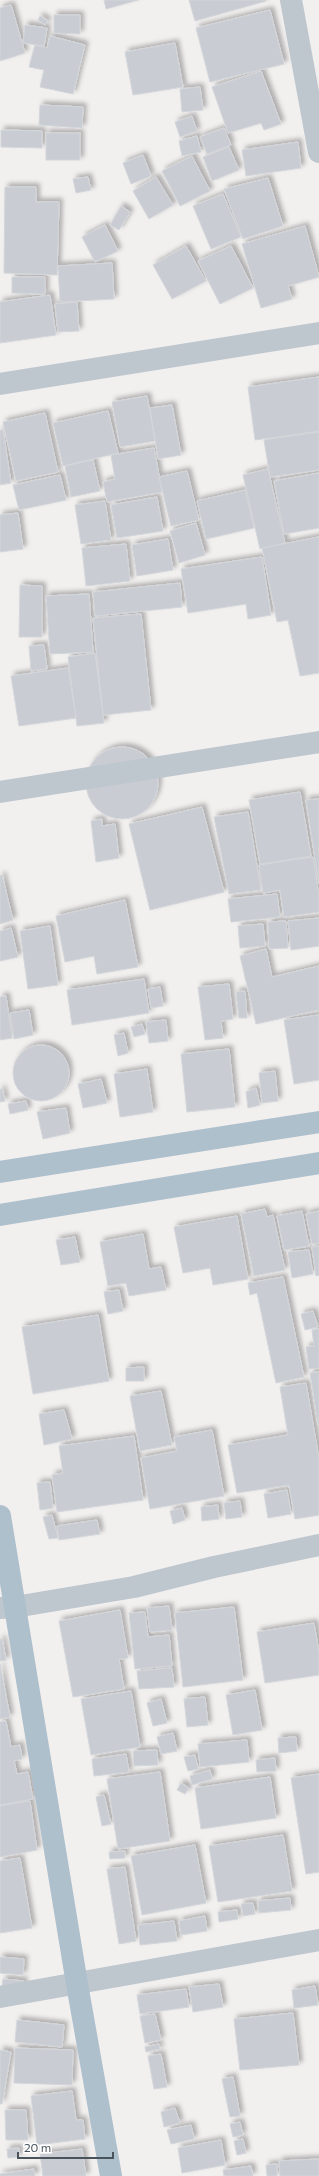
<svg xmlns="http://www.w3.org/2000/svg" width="319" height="2176" font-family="Commissioner,sans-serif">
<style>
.building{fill:#c9ccd2;stroke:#d3d6da;filter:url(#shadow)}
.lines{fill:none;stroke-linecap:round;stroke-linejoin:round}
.minor{stroke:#bec7ce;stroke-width:22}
.primary{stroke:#afc0cd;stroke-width:22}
</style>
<defs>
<filter id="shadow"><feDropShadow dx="3.5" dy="-3.5" stdDeviation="2" flood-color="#0004"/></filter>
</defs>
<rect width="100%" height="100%" fill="#f2efef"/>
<g class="building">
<polygon points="104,0 138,0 106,9"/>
<polygon points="189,0 265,0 266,1 195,21"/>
<polygon points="11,5 25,53 0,61 0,8"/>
<polygon points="270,10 284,64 210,82 196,28"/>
<polygon points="54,15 80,15 80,34 54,33"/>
<polygon points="40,16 48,21 45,25 38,20"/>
<polygon points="25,25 47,28 44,46 23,43"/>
<polygon points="50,36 85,45 73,94 40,87 44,70 29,67 35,45 47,48"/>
<polygon points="175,43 183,87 133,95 125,52"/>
<polygon points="261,71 281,124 264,130 261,123 228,133 212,87"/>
<polygon points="200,87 203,110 182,112 180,89"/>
<polygon points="40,105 83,107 82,128 39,125"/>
<polygon points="192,116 197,131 180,137 175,122"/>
<polygon points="224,128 231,145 207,154 200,137"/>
<polygon points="1,130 42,131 42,148 1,147"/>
<rect x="46" y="133" width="34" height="27"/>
<polygon points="197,136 201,152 182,156 179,141"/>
<polygon points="298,142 301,168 246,176 242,150"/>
<polygon points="229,147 239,170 212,181 203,157"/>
<polygon points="143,155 151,176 131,184 123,163"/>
<polygon points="192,156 210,191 180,206 162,171"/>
<polygon points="88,177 91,190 76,193 73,179"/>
<polygon points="156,177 173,205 149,219 133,191"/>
<polygon points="268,178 283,226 243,239 224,189"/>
<polygon points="5,187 36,187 36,202 59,202 57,275 4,273"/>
<polygon points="223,194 241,237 211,249 193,206"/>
<polygon points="121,206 130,212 119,230 110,225"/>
<polygon points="105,225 118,251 95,262 82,237"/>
<polygon points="305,226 319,277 288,286 292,299 261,308 242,244"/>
<polygon points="186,246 206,281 172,299 153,265"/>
<polygon points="231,246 253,288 220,304 198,261"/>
<polygon points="112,263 114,299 60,302 58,266"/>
<polygon points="12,277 45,277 45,294 12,293"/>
<polygon points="50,295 56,335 0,343 0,302"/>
<polygon points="77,302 79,331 58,332 55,304"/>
<polygon points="319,377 319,431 255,440 248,387"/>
<polygon points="147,396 155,441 120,447 112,402"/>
<polygon points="172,405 181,455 158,459 150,408"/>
<polygon points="108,411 118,453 63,466 53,423"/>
<polygon points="45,413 58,472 16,481 3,422"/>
<polygon points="0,430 3,430 11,483 0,485"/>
<polygon points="319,432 319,470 270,477 264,440"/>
<polygon points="154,448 162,492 107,502 103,482 115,479 111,455"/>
<polygon points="93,460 100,491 71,497 65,466"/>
<polygon points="268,469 285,543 260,549 243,475"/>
<polygon points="187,471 199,520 171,526 159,477"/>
<polygon points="319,473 319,528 284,534 274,481"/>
<polygon points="60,475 66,500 19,510 13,485"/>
<polygon points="245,490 254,528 206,539 197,501"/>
<polygon points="157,497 163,531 117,538 111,505"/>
<polygon points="105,501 111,540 81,544 75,505"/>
<polygon points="18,513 23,549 0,552 0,515"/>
<polygon points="196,523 205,555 179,563 170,531"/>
<polygon points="319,537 319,673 300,676 288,620 277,622 262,548"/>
<polygon points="168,539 173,570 137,576 132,545"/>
<polygon points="126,544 130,581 86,586 82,548"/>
<polygon points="262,557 271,615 248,619 246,604 188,613 181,569"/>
<polygon points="180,583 182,607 95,616 93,592"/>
<polygon points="20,585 42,586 42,637 19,637"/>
<polygon points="89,594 93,652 50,654 46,596"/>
<polygon points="141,614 151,710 103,715 93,618"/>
<polygon points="44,645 47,669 31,671 29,646"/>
<polygon points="95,653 104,723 77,726 68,657"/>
<polygon points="68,668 76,718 19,726 11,676"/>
<circle cx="122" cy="783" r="36"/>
<polygon points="300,792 311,856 260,864 249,800"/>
<polygon points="319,799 319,884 306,800"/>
<polygon points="202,807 224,892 150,910 129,824"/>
<polygon points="248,812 261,890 229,894 214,817"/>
<polygon points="102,819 102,826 115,824 119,858 96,862 91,821"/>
<polygon points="313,857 319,897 319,912 284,917 280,890 263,893 259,865"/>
<polygon points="2,875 13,920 0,924 0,876"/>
<polygon points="277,894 280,917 231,922 228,899"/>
<polygon points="125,900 138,967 97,974 94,956 65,962 56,916"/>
<polygon points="319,918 319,946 291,950 288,921"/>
<polygon points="286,921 288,948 269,949 268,922"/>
<polygon points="263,924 265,946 240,948 238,926"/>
<polygon points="50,926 58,985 28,989 20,931"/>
<polygon points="11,928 18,957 0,961 0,931"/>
<polygon points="266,949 272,977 319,966 319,1010 256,1024 240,956"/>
<polygon points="144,979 149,1013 72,1025 67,990"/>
<polygon points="229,984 233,1019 221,1021 223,1038 205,1040 198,987"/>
<polygon points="160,987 163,1006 151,1008 148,989"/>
<polygon points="245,991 247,1018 239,1018 236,992"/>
<polygon points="6,996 12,1038 0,1040 0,997"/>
<polygon points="29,1010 33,1035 14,1039 10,1013"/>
<polygon points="319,1015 319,1080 294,1084 284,1020"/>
<polygon points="166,1020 168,1041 149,1043 146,1022"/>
<polygon points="142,1024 145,1034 134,1037 131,1027"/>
<polygon points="124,1033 128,1053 118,1056 114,1035"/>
<circle cx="41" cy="1073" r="28"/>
<polygon points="229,1049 235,1107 187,1112 181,1054"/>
<polygon points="147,1069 153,1112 120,1117 114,1074"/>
<polygon points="275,1071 278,1101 262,1103 259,1073"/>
<polygon points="101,1079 107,1103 83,1108 78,1084"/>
<polygon points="256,1088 260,1105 248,1108 246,1092"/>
<polygon points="0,1089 2,1089 5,1101 0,1102"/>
<polygon points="26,1101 28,1110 10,1114 8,1104"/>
<polygon points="66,1108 70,1133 43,1139 37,1112"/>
<polygon points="265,1209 267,1217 273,1215 285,1270 254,1276 241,1214"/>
<polygon points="302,1211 309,1246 284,1250 277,1216"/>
<polygon points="319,1211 319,1243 312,1244 306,1214"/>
<polygon points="237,1216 248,1279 213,1285 210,1268 183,1273 174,1227"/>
<polygon points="143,1234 149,1269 161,1267 166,1290 129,1296 126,1283 108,1286 100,1242"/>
<polygon points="75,1237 80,1262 61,1265 56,1240"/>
<polygon points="319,1246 319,1275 316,1276 312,1247"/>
<polygon points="309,1250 313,1274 292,1278 288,1252"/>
<polygon points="283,1277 304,1377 276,1383 257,1293 250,1295 248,1283"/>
<polygon points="119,1290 123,1311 108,1314 104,1292"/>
<polygon points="313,1311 318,1327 305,1330 301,1314"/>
<polygon points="98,1315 109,1381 33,1394 22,1327"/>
<polygon points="319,1329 319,1368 309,1369 306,1347 314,1346 312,1330"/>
<polygon points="144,1367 144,1381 126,1381 126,1368"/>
<polygon points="319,1372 319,1425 318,1425 310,1373"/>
<polygon points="306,1383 319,1459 319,1515 295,1519 289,1485 237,1493 228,1445 288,1435 280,1387"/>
<polygon points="161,1391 172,1445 140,1451 130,1396"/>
<polygon points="64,1410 72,1439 44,1445 39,1414"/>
<polygon points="212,1430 224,1496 150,1509 141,1458 177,1451 174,1437"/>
<polygon points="134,1436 143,1500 57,1512 52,1475 63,1473 59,1446"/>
<polygon points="50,1482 53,1508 40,1510 37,1483"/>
<polygon points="287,1490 291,1514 268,1518 264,1494"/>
<polygon points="240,1501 242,1517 226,1519 224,1503"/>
<polygon points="218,1505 219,1519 202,1521 201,1507"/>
<polygon points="182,1508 185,1520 173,1524 170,1511"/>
<polygon points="52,1515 58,1538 49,1539 43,1517"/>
<polygon points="97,1520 100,1534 59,1540 57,1526"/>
<polygon points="169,1606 172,1630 150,1632 147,1608"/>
<polygon points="234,1607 243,1680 183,1687 175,1613"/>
<polygon points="120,1610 128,1658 119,1659 124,1689 73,1697 59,1621"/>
<polygon points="145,1612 148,1637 169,1635 172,1666 135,1669 129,1613"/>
<polygon points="314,1623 319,1653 319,1675 265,1683 257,1632"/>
<polygon points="0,1639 2,1639 6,1660 0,1661"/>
<polygon points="0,1664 10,1717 0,1719"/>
<polygon points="172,1668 174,1687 139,1689 137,1671"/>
<polygon points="255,1690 262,1730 233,1735 226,1695"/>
<polygon points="131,1691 140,1747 91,1755 81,1699"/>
<polygon points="205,1697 208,1725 187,1727 184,1699"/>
<polygon points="161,1699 167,1723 153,1726 147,1703"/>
<polygon points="6,1721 11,1747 20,1745 22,1759 14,1761 17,1774 28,1772 33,1799 0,1805 0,1722"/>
<polygon points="173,1733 177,1751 161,1754 157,1737"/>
<polygon points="296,1737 297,1751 279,1753 278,1738"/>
<polygon points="247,1740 249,1762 200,1767 198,1744"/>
<polygon points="157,1750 158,1765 134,1766 133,1751"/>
<polygon points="126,1754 129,1772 94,1776 92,1759"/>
<polygon points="195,1755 198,1769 188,1771 184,1757"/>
<polygon points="275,1758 276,1771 257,1772 256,1760"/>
<polygon points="210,1770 212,1779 192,1785 190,1776"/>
<polygon points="160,1772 170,1841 118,1849 107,1779"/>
<polygon points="319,1774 319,1872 306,1874 291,1778"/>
<polygon points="270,1777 276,1818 201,1829 195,1788"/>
<polygon points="181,1783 189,1788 185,1794 177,1790"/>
<polygon points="104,1795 111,1824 102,1826 96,1797"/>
<polygon points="30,1801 37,1850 0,1857 0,1806"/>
<polygon points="283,1835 292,1891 218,1902 209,1846"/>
<polygon points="195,1845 206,1903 142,1915 131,1856"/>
<polygon points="125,1851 125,1858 110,1859 109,1852"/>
<polygon points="20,1858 32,1928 0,1933 0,1861"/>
<polygon points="125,1867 136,1941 119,1944 107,1869"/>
<polygon points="290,1898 291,1910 259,1913 258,1901"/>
<polygon points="253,1903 255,1914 243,1916 241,1904"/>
<polygon points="237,1910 238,1919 219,1922 218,1912"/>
<polygon points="205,1916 207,1931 181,1935 179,1921"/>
<polygon points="174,1921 177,1941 140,1945 138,1925"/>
<polygon points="0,1957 24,1959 23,1975 0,1973"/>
<polygon points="3,1979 24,1981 23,1989 2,1987"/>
<polygon points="219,1984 223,2007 193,2012 189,1987"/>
<polygon points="315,1986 318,2005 294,2008 292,1990"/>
<polygon points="186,1989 189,2007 140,2014 137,1995"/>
<polygon points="293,2013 299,2065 240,2070 234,2019"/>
<polygon points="155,2014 161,2040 145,2043 140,2016"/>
<polygon points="17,2020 64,2025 62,2047 15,2042"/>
<polygon points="159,2044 160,2049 146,2052 145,2047"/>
<polygon points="15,2048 73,2050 72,2085 14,2083"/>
<polygon points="0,2050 11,2052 2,2104 0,2104"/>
<polygon points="161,2054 167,2087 154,2089 148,2056"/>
<polygon points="233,2077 240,2116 230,2117 222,2079"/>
<polygon points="72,2091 76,2120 83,2120 85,2139 37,2145 31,2096"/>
<polygon points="175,2108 180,2123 164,2127 161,2112"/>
<polygon points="5,2110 26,2110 28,2140 6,2140"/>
<polygon points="240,2122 243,2135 233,2137 230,2124"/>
<polygon points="191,2125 194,2139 171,2144 167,2130"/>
<polygon points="243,2139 246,2153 237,2155 234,2141"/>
<polygon points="221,2140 225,2165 182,2173 178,2148"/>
<polygon points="19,2148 19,2157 8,2158 7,2149"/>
<polygon points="82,2149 86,2176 43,2176 40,2154"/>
<polygon points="319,2159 319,2176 280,2176 279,2161"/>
<polygon points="277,2164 277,2176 267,2176 266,2165"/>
<polygon points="251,2166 253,2176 224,2176 223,2170"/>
<polygon points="34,2169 35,2176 0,2176 0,2174"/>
</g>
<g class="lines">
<g class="minor">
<polyline points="291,0 319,152"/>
<polyline points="0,384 319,333"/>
<polyline points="0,792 319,742"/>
<polyline points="0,1608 15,1607 134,1587 214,1567 319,1545"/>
<polyline points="0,1997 319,1940"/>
</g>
<g class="primary">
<polyline points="0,1172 319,1122"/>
<polyline points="0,1215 319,1163"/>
<polyline points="0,1516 77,1984 111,2176"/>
</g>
</g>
<path d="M18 2152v6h95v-6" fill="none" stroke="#48535c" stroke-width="2"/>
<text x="24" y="2152" font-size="12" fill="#48535c" stroke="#ffffff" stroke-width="3" paint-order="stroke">20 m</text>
</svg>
